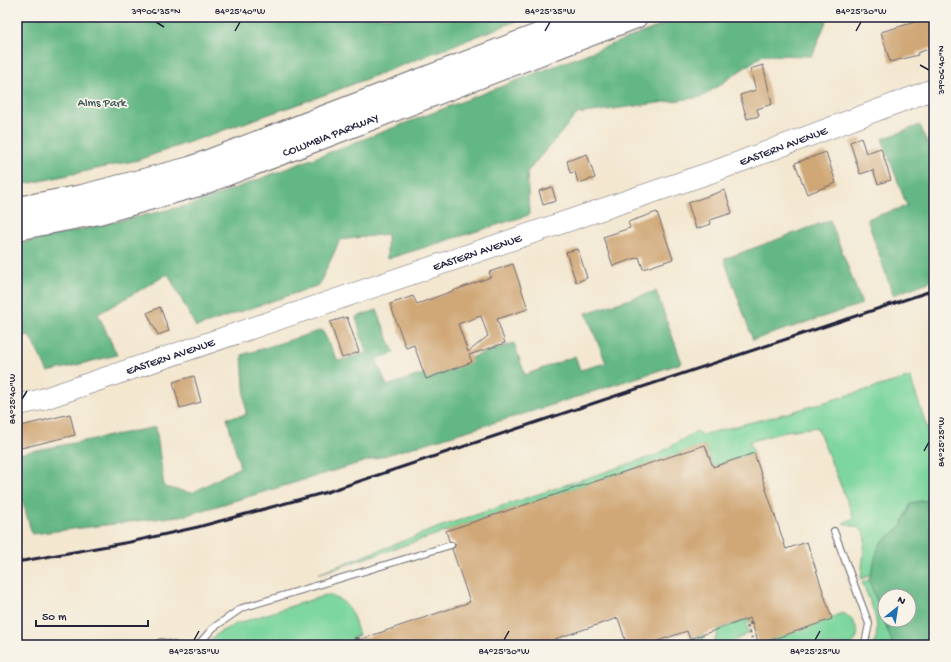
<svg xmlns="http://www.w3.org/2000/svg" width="951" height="662" font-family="'Gochi Hand',sans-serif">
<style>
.green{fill:#7bd69d;stroke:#4e7c6c}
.forest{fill:#64b784;stroke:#436c60;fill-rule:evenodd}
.building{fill:#d0a777;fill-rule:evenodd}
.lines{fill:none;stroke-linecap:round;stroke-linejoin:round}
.lane-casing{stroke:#6b676f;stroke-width:8}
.primary-casing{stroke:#6b676f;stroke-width:22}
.highway-casing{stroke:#6b676f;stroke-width:24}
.path{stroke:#6b676f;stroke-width:2.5;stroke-dasharray:3 3;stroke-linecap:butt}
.lane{stroke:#fff;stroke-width:6}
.primary{stroke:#fff;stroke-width:21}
.highway{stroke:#fff;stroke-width:22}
.rail{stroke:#22223b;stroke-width:3}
.ticks{fill:none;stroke:#22223b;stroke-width:1.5}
.labels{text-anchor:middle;stroke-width:3.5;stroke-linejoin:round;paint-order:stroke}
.park-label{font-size:12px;fill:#3d5858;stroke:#f7f3e8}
.street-label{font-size:12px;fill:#22223b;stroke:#f7f3e8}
.neatline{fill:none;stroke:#22223b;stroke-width:1.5}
.ticks-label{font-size:10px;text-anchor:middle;fill:#22223b}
</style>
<rect width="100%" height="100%" fill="#f7f3e8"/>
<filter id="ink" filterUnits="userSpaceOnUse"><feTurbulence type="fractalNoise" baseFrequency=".025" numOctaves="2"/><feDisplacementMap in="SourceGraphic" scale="8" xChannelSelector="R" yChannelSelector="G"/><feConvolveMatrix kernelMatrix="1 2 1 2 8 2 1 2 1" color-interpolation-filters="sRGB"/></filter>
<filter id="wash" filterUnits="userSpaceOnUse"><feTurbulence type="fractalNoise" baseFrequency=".012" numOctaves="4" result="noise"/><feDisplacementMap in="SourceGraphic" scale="16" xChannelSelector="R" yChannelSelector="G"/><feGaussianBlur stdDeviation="0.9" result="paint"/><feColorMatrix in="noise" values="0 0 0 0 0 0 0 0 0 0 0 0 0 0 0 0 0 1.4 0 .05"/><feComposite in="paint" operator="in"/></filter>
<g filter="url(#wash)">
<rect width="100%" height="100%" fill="#f3e7d0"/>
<g class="green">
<polygon points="910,377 934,448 934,499 911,503 901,527 879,545 871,575 861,579 865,540 864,533 859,528 843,523 854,518 817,427 786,431 749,442 754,453 713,467 705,445 318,574 442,526 656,455 697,431 701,435 788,413"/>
<path d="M869,580L893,645H873C884,626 869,600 862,582Z"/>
<path d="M326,595C351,600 352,614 359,635L353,638L352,645H205L218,633L236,624Z"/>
<path d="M843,613C854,618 865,637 850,645H755Z"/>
<polygon points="750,618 751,622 746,624 749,633 733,641 730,645 712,645 717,636 717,630"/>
<polygon points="703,635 706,645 691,645 690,639"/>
</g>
<g class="forest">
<polygon points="17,17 527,17 327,94 138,160 17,186"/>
<polygon points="683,17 828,17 812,56 763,55 702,97 577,114 527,172 529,215 387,259 387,234 340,240 319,285 196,327 168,274 98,314 117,355 48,372 29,335 17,338 17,244 194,204"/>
<polygon points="920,125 934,159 934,280 893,295 867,219 907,206 882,139"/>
<polygon points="830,220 862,304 753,340 724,259"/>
<polygon points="656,291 682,363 533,411 187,515 32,534 17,482 17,454 156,427 164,487 192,493 240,467 227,418 246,415 242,355 322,330 338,361 366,353 356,317 377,310 394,353 376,359 387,386 514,343 525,375 575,356 580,370 606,363 586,313"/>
<path d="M934,499V645H893L869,580L879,545L901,527L911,503ZM885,596H909V620H885Z"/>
</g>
<g id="blocks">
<g class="building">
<polygon points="923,17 934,17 934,47 917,53 918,55 890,62 881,32 915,22 914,20"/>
<polygon points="763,65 772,104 757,109 759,116 747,119 740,95 756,90 750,69"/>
<polygon points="861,138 866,153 881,148 891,180 878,184 873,170 860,174 850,142"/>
<polygon points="826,152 836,183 807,194 795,163"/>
<polygon points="587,154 595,178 578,183 575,172 570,173 567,161"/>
<polygon points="552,187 556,201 543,205 539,191"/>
<polygon points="725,190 732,213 710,220 711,224 696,229 688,203"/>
<polygon points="657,212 673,259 643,269 639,257 613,266 603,237 630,228 628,222"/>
<polygon points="578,249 587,278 576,282 566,252"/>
<path d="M513,264L528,309L497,319L505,343L469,355L472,362L426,379L414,345L406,348L390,304L413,296L417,304L491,277L489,272ZM481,316L488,336L468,352L458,324Z"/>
<polygon points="160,307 169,331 158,335 147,313"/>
<polygon points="347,317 359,352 342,358 330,322"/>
<polygon points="194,376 201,402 180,408 173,382"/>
<polygon points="70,414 75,435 17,449 17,427"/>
<polygon points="705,445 713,467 754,453 786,549 807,542 832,619 759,644 750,618 690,639 687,631 646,645 627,645 618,618 555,639 557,645 350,645 350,643 470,602 452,549 455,546 455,543 449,541 446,531"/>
</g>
</g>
</g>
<g filter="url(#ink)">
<use href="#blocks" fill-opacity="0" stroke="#6b676f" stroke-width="1"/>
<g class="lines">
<defs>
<g id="lane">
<polyline points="834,531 869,624 865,643 862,645"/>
<polyline points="156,645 161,642 174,645"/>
<polyline points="198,645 213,628 242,608 451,545"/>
</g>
<g id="primary">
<path id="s1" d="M17,405L40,400L718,170L934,89"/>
</g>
<g id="highway">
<polyline points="17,208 82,196 190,168 585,17"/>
<path id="s2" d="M17,229L99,213L199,185L636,17"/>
</g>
</defs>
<use href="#lane" class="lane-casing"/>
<use href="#primary" class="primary-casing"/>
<use href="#highway" class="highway-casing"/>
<g class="path">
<polyline points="752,623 747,625 752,638"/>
<polyline points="358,637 360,645"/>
<polyline points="354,645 354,639 359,637"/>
</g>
<use href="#lane" class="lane"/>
<use href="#primary" class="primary"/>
<use href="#highway" class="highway"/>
<polyline class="rail" points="17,562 130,542 198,527 327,492 934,290"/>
</g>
</g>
<path class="ticks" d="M156,22L164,27M235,31L240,22M545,31L550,22M856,31L861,22M920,65L929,70M22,399L27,391M924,451L929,442M194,640L199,631M504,640L509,631M815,640L820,631"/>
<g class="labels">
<g class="park-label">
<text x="102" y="106">Alms Park</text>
</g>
<g class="street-label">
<text dy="4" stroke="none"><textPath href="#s2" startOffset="328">COLUMBIA PARKWAY</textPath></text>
<text dy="4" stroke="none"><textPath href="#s1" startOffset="809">EASTERN AVENUE</textPath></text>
<text dy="4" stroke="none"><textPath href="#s1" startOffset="485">EASTERN AVENUE</textPath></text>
<text dy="4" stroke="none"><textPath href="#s1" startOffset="161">EASTERN AVENUE</textPath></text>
</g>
</g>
<rect width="951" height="662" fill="none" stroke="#f7f3e8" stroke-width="44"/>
<g transform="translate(897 608) rotate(30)"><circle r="19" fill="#f7f3e8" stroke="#a29fa3"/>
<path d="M0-3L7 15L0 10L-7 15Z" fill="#1f6fb2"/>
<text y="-6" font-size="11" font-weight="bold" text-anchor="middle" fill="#22223b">N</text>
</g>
<path d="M36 620v6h112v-6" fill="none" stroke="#22223b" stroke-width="2"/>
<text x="42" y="620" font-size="12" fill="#22223b" stroke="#f7f3e8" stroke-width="3" paint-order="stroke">50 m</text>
<rect x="22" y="22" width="907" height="618" class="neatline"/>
<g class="ticks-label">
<text x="156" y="14">39°06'35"N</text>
<text x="240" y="14">84°25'40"W</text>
<text x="550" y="14">84°25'35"W</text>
<text x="861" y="14">84°25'30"W</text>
<text transform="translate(940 70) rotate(-90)" y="4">39°06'40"N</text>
<text transform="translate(11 399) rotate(-90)" y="4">84°25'40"W</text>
<text transform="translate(940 442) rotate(-90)" y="4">84°25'25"W</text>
<text x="194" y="654">84°25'35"W</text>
<text x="504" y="654">84°25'30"W</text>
<text x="815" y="654">84°25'25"W</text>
</g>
</svg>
